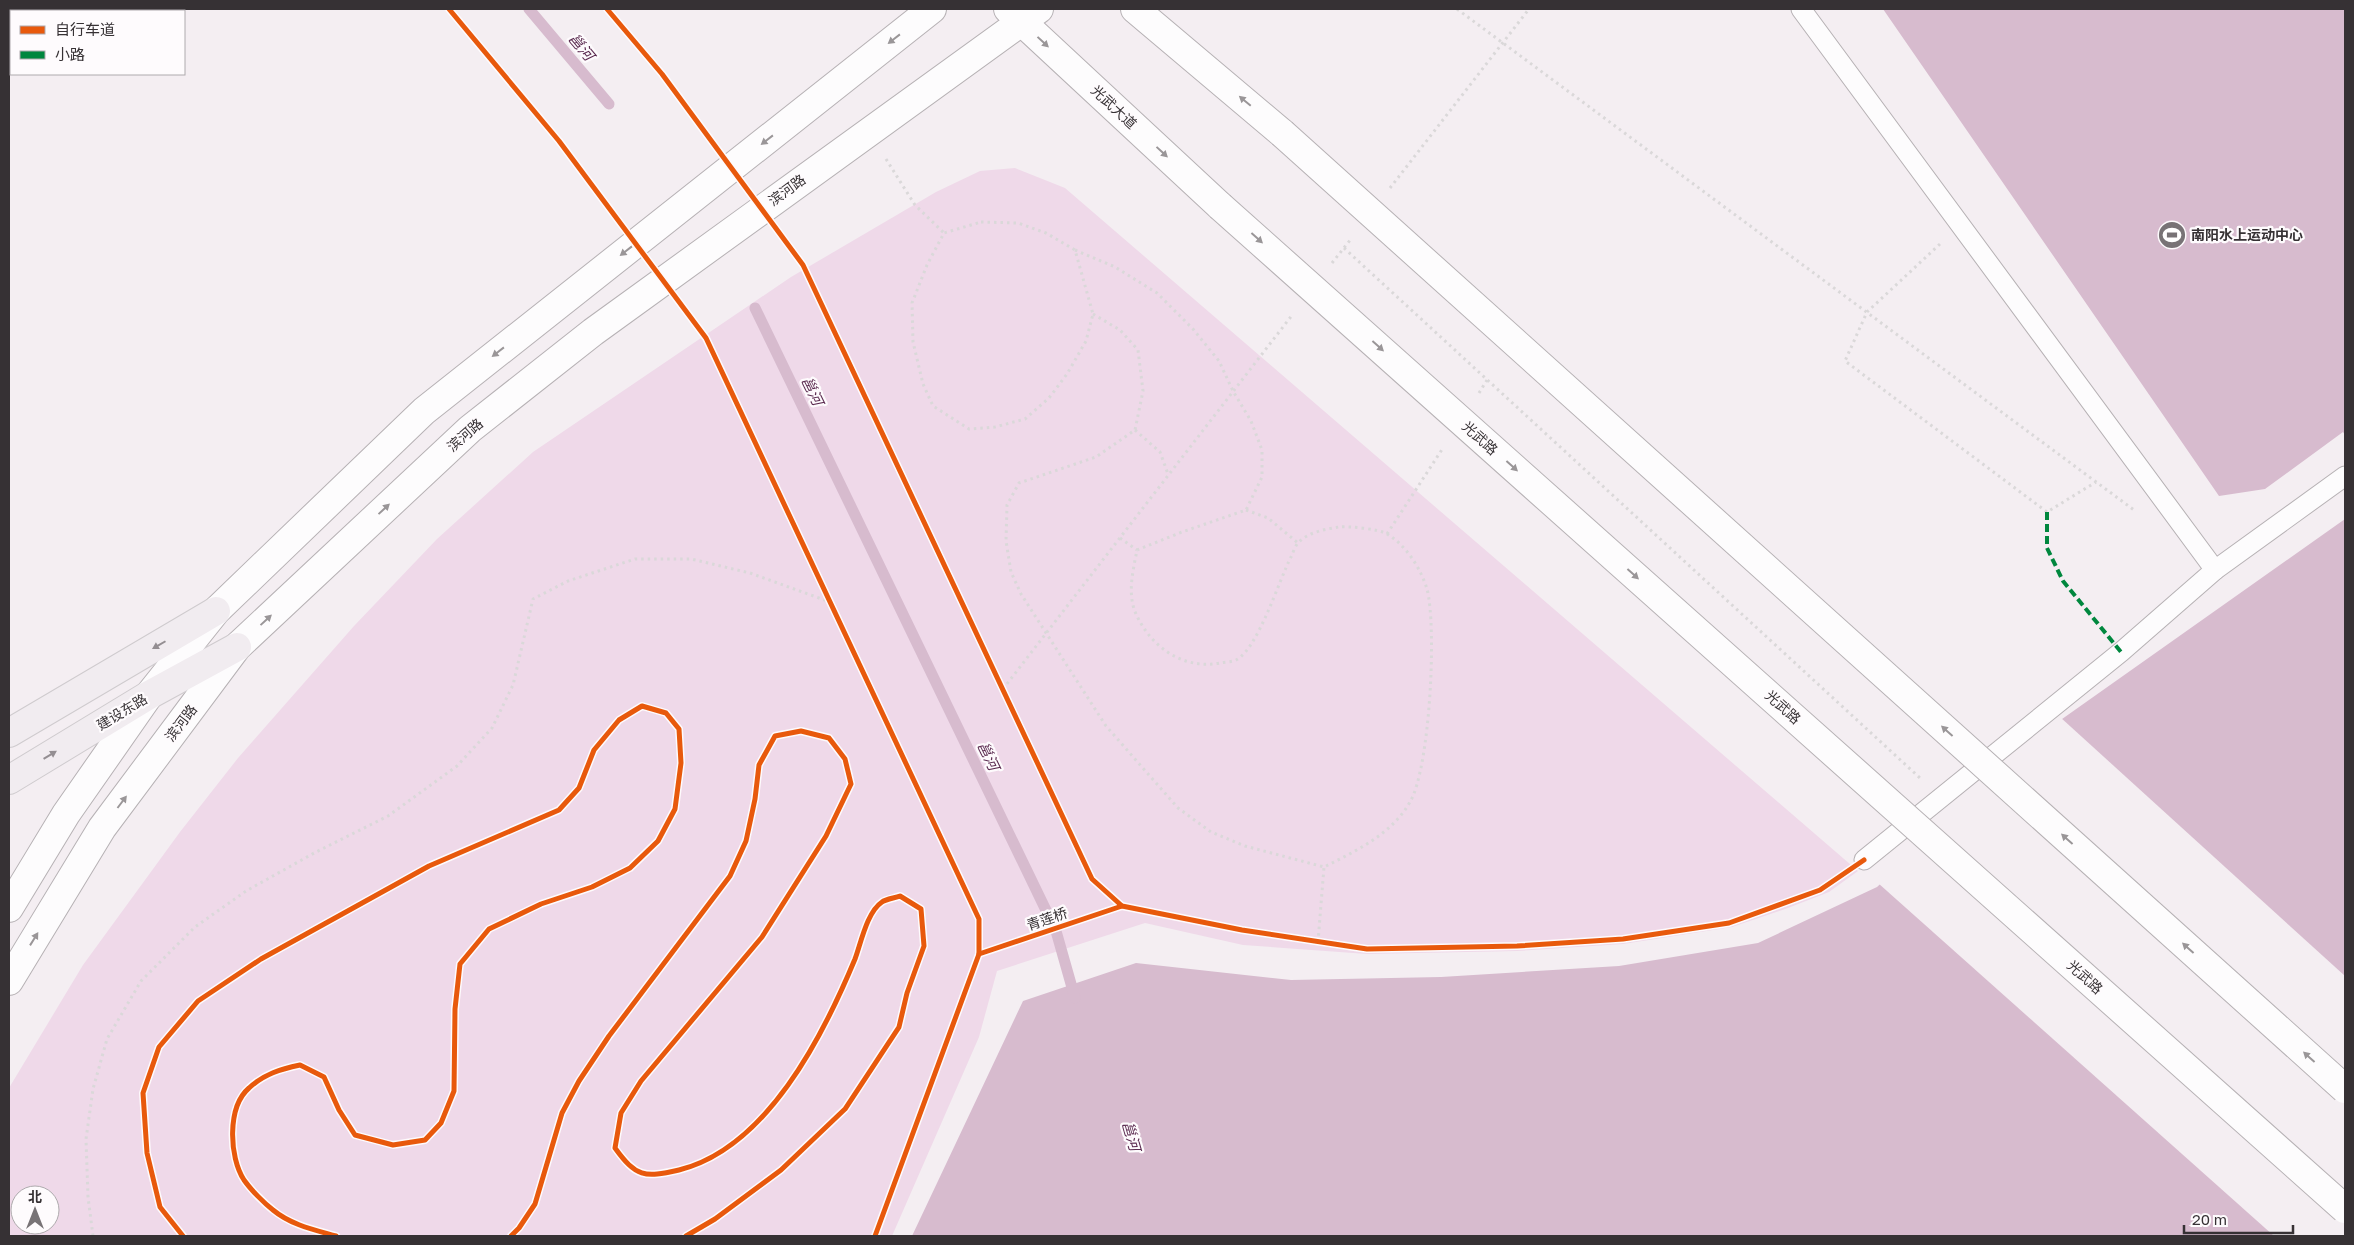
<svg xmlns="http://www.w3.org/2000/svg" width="2354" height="1245" font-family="'Golos Text','Noto Sans SC',sans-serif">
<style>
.green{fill:#efd9e9;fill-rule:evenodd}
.water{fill:#d7bbce}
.pier{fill:#f4eef2}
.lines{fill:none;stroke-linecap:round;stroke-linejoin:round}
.stream{stroke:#d7bbce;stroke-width:11}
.service-casing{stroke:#b6b1b4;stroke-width:21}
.secondary-casing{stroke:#b6b1b4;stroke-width:30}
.primary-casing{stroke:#cfcbce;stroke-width:30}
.path{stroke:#dad8d9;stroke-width:3;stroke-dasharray:2.5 4;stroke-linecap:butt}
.service{stroke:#fdfcfd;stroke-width:19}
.secondary{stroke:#fdfcfd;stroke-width:28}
.primary{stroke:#f1ecf0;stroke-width:28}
.secondary-bridge-casing{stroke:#b6b1b4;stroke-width:30;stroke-linecap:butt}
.secondary-bridge{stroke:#fdfcfd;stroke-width:28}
.quiet{stroke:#00873e;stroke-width:4;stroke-dasharray:8 4;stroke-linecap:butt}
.cycleway-casing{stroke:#fefbfd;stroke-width:8}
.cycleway{stroke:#e8590c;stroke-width:5}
.oneway{fill:#9a9698}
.oneway2{fill:#948e92}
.labels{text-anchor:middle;stroke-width:4.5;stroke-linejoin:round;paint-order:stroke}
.street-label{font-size:14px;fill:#363134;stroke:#fefbfd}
.poi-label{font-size:14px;font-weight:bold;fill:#363134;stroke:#fefbfd;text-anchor:start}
.water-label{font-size:15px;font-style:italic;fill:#5b2b50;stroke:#fefbfd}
</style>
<rect width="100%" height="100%" fill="#f4eef2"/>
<path class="green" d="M1015,168L1065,188L1858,871L1829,892L1788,908L1732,927L1623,944L1517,951L1367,954L1243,945L1145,923L997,971L979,1037L892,1236H9V1088L83,965L180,832L238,758L354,626L437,539L533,452L791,277L936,192L980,171ZM20,1195H50V1225H20Z"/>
<g class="water">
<polygon points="1883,9 2345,9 2345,435 2343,432 2265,489 2219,496"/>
<polygon points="2345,519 2345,1236 912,1236 1023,1001 1136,963 1291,980 1441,977 1619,966 1758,943 1877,887 2055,724"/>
</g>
<polygon class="pier" points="2060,717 2345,976 2345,1236 2274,1236 1878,883"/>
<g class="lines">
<g class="stream">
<polyline points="529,9 609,104"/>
<polyline points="755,308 1056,931 1075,998"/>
</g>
<defs>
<g id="service">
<polyline points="1801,9 2215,570 2345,476"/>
<polyline points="1864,860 2121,652 2215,570"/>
</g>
<g id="secondary">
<polyline points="1008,9 1220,206"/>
<polyline points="1135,9 1282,133"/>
<polyline points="9,908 66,814 149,695 216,611 424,411 932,9"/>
<polyline points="9,981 102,828 237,647 470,429 593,332 1039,9"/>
</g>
<g id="primary">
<polyline points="9,733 216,611"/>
<polyline points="9,780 149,695 237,647"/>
</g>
</defs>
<use href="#service" class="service-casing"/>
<use href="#secondary" class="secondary-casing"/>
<use href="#primary" class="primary-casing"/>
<g class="path">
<polyline points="1457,9 2134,510"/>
<polyline points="886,159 915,205 944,233"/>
<polyline points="1390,188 1529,9"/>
<polygon points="981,222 1018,223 1046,233 1075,250 1093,314 1086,341 1067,374 1049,398 1025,419 995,427 969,429 933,406 923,384 913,342 912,303 927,265 944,233"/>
<polyline points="1940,244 1867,312 1845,361 2047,512 2096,482"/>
<polyline points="1344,248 1920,778"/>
<path d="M1075,250L1115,267L1157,293L1193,329L1219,361L1233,391L1251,421L1262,450V477L1246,510L1182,532L1137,550C1133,571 1127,594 1136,614C1151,647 1183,670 1220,663C1225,662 1232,662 1236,660C1258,649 1279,580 1291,557C1293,553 1295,546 1298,543C1308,532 1326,529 1339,527C1349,526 1379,529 1387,534C1406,545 1421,569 1427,589C1437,627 1430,768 1410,802C1392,834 1356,851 1324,867L1245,846L1211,832L1178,808L1106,726L1021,594L1011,572L1006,541L1007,505L1019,483L1096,457L1135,430L1143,391L1138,350L1120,330L1093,314"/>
<polyline points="1332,263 1351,239"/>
<polyline points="1479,393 1487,380"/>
<polyline points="1135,430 1160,452 1168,474"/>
<polyline points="1246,510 1268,518 1298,543"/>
<polyline points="1387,534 1443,448"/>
<polyline points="1120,538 1137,550"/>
<polyline points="1003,689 1293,314"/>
<polyline points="1318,942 1324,867"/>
<polyline points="93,1236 88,1197 86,1139 93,1089 107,1039 141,981 195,927 246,891 316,852 388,816 457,766 492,728 513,685 533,599 568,581 635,559 691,559 750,573 830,602"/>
</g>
<use href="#service" class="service"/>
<use href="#secondary" class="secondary"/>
<use href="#primary" class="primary"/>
<defs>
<g id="secondary-bridge">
<polyline points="1282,133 2345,1089"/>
<polyline points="1220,206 2345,1209"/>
</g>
</defs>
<use href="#secondary-bridge" class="secondary-bridge-casing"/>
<use href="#secondary-bridge" class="secondary-bridge"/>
<polyline class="quiet" points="2047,512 2047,548 2063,581 2121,652"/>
<defs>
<g id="cycleway">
<polyline points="449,9 559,141 706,338 979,919 979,954 875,1236"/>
<polyline points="607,9 662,74 803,265 1092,879 1122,906 1242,930 1367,949 1517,946 1623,939 1729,923 1820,890 1864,860"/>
<polyline points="979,954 1122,906"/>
<path d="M183,1236L160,1207L147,1153L143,1093L159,1047L198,1001L261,959L429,866L559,810L579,788L594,750L619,720L642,706L666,713L679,729L681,763L675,809L658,841L630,868L592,887L541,904L489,929L460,964L455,1009L454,1091L441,1123L425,1140L393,1145L355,1135L339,1110L324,1077L300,1065C281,1069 264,1074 249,1088C227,1107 229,1157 244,1180C251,1190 264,1203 273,1210C291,1225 315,1230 336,1236"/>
<path d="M511,1236L519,1228L535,1204L562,1113L579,1081L609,1036L730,876L746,841L755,799L759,765L775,736L801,731L829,738L845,759L851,784L826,836L762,937L641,1081L621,1113L615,1148C636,1177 644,1178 679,1170C767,1148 823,1036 855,959C861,943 867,912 882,902C886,899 895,898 900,896L921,909L924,946L907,993L899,1027L845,1109L781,1170L715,1219L686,1236"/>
</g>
</defs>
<use href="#cycleway" class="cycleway-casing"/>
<use href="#cycleway" class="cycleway"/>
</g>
<defs><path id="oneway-solid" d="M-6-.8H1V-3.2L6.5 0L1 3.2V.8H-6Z" transform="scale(1.25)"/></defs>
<g class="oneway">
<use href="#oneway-solid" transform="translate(894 39) rotate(142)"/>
<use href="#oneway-solid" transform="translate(1043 42) rotate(43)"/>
<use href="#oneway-solid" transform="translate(1245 101) rotate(-140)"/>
<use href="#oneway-solid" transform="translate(767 140) rotate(142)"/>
<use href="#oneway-solid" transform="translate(1162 152) rotate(43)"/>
<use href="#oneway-solid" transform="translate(1257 238) rotate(42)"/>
<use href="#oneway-solid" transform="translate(626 251) rotate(142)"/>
<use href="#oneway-solid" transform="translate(1378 346) rotate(42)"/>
<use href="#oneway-solid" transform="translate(498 352) rotate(142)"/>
<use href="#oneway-solid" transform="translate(1512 466) rotate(42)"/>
<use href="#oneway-solid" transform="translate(384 509) rotate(-43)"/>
<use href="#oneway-solid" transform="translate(1633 574) rotate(42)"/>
<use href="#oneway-solid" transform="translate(266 620) rotate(-43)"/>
<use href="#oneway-solid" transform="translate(1947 731) rotate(-138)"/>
<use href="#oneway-solid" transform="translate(122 802) rotate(-53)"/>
<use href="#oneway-solid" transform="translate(2067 839) rotate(-138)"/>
<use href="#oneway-solid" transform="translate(34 939) rotate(-58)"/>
<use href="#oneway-solid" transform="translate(2188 948) rotate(-138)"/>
<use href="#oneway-solid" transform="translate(2309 1057) rotate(-138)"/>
</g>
<g class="oneway2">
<use href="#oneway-solid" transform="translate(159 645) rotate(150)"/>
<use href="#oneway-solid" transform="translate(50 755) rotate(-31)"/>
</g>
<defs>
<symbol id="stadium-disc" viewBox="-11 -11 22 22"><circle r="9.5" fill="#787376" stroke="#fefbfd"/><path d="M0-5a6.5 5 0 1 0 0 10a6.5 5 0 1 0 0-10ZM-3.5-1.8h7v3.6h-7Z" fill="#fff"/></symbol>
</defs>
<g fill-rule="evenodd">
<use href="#stadium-disc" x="2156" y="219" width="32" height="32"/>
</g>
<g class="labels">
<g class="street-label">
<text transform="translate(1114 107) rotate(43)" y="5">光武大道</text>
<text transform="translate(787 190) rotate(-36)" y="5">滨河路</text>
<text transform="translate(465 435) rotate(-41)" y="5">滨河路</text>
<text transform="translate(1480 438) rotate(42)" y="5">光武路</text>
<text transform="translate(1783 707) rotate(42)" y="5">光武路</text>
<text transform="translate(122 712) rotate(-31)" y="5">建设东路</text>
<text transform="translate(181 723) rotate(-53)" y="5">滨河路</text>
<text transform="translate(1047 919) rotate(-19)" y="5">青莲桥</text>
<text transform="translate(2085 977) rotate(42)" y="5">光武路</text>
</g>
<g class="poi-label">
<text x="2191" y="240">南阳水上运动中心</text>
</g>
<g class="water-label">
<text transform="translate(581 47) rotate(50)" y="5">邕河</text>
<text transform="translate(812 391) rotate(64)" y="5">邕河</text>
<text transform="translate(988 756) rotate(64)" y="5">邕河</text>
<text transform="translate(1131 1136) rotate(74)" y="5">邕河</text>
</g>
</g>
<rect width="2354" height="1245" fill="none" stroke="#363134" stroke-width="20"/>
<rect x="10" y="10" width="175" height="65" fill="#fefbfd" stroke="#aeaaad"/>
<rect x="20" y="26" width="25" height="8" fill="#e8590c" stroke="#aeaaad"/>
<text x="55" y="35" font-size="15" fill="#363134">自行车道</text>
<rect x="20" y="51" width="25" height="8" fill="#00873e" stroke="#aeaaad"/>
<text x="55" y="60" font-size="15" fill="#363134">小路</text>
<g transform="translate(35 1210)"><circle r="24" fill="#fefbfd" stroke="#aeaaad"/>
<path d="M0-4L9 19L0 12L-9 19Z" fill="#787376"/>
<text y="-8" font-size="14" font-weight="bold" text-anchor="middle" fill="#363134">北</text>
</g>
<path d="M2184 1225v8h109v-8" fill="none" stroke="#363134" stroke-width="2.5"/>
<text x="2192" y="1225" font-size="15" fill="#363134" stroke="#fefbfd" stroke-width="4" paint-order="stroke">20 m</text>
</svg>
